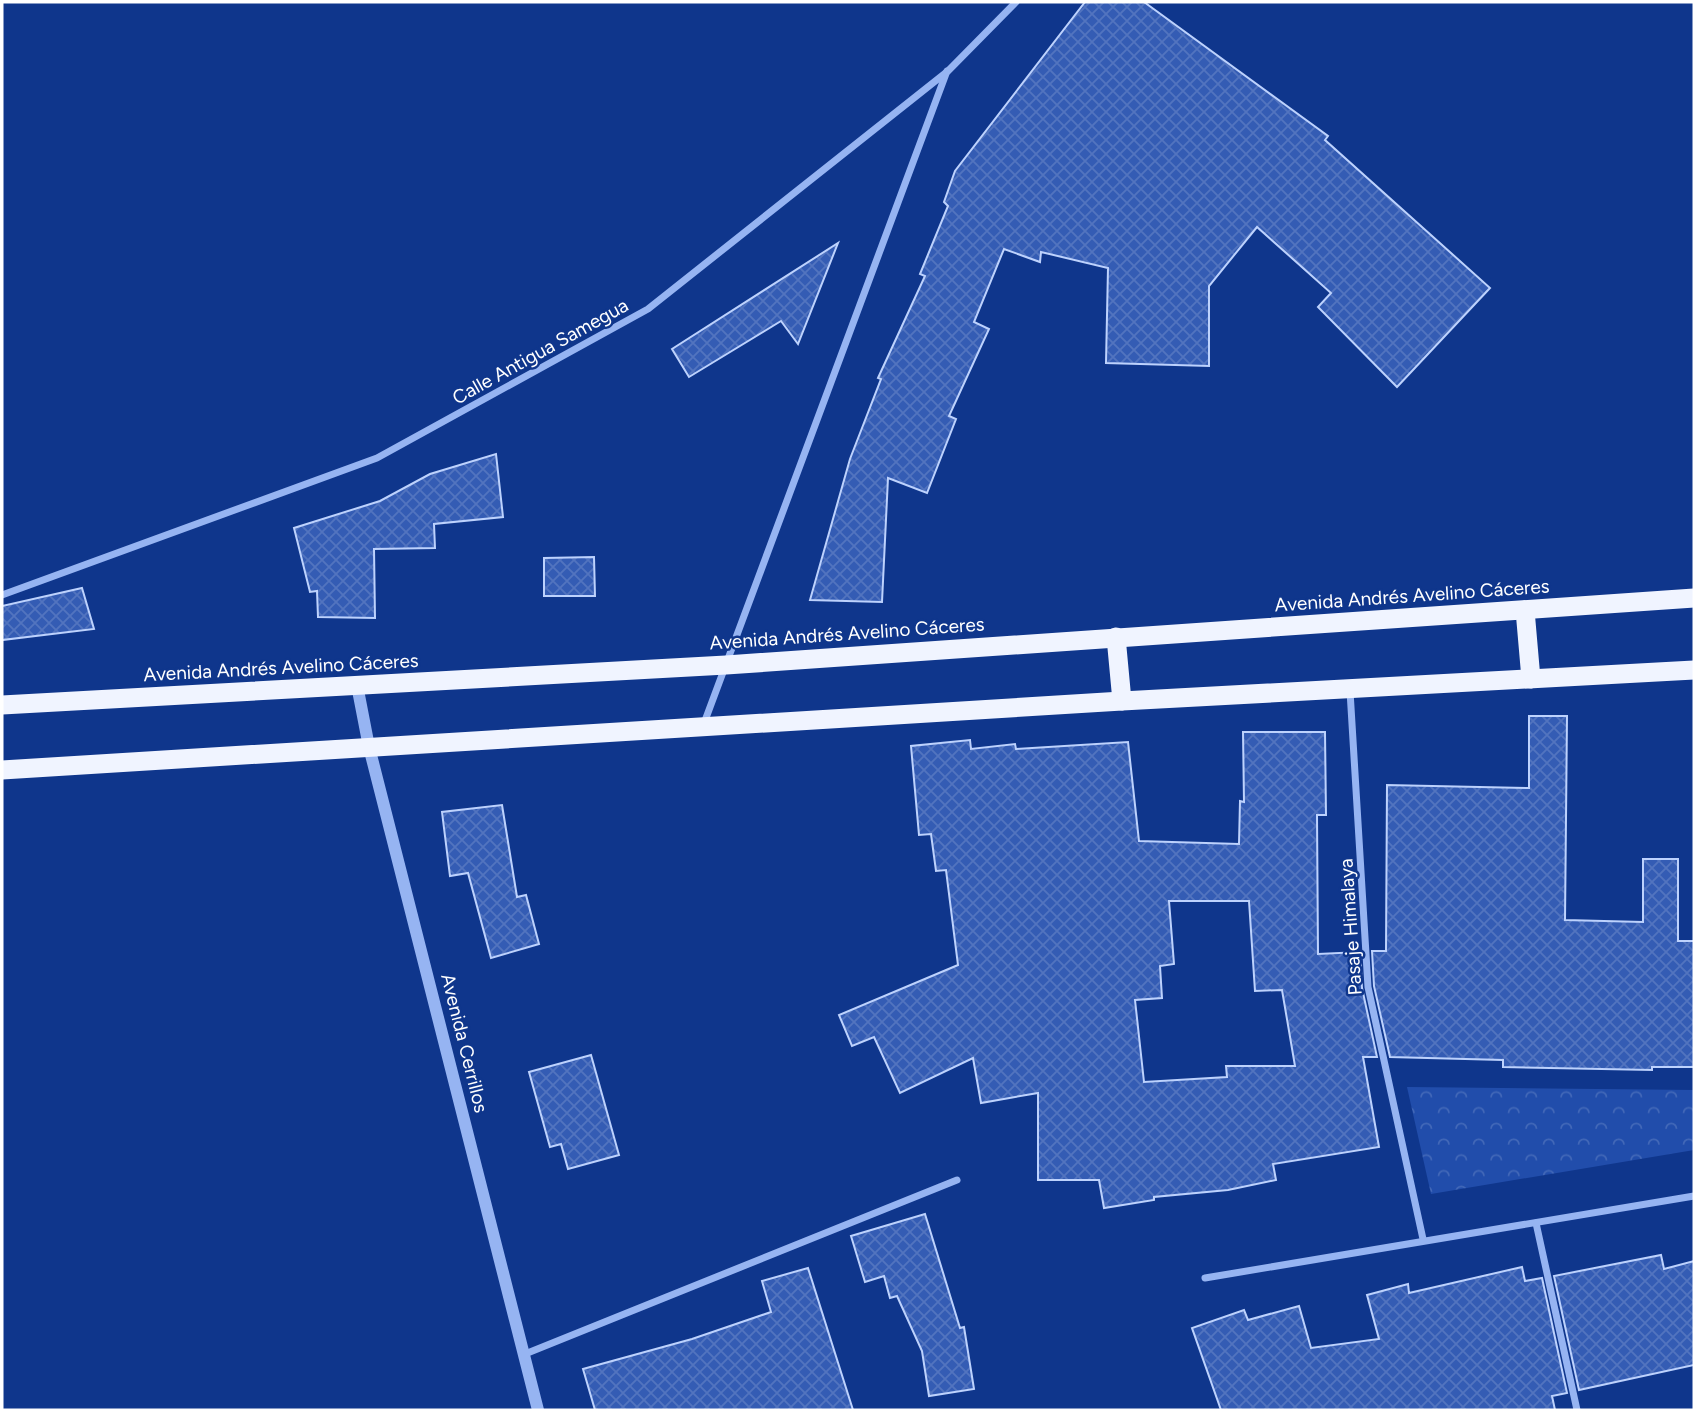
<svg xmlns="http://www.w3.org/2000/svg" width="1696" height="1412" font-family="Figtree,sans-serif">
<style>
.park{fill:url(#park-crowns)}
.building{fill:url(#building-cross-hatch);stroke:#bdd2fd;stroke-width:2;fill-rule:evenodd}
.lines{fill:none;stroke-linecap:round;stroke-linejoin:round}
.minor{stroke:#96b4f2;stroke-width:7}
.tertiary{stroke:#96b4f2;stroke-width:12}
.trunk{stroke:#f0f4ff;stroke-width:19}
.labels{text-anchor:middle;stroke-width:5;stroke-linejoin:round;paint-order:stroke}
.street-label{font-size:19px;fill:#fff;stroke:#0f368c}
</style>
<defs>
<pattern id="park-crowns" width="20" height="18" patternUnits="userSpaceOnUse" patternTransform="scale(1.75)"><rect width="20" height="18" fill="#214dab"/><path d="M2 6a3 3 0 1 1 6 0M12 15a3 3 0 1 1 6 0" fill="none" stroke="#4268b8"/></pattern>
<pattern id="building-cross-hatch" width="8" height="8" patternUnits="userSpaceOnUse" patternTransform="scale(1.75)"><rect width="8" height="8" fill="#345cb4"/><path d="M0 0l8 8M0 8l8-8" fill="none" stroke="#5274bf"/></pattern>
</defs>
<rect width="100%" height="100%" fill="#0f368c"/>
<polygon class="park" points="1407,1087 1694,1090 1694,1150 1431,1194"/>
<g class="building">
<polygon points="1085,2 1144,2 1328,136 1325,140 1490,288 1397,387 1318,307 1331,293 1257,227 1209,286 1209,366 1106,363 1108,268 1041,252 1040,262 1004,249 974,322 989,329 949,416 956,419 927,493 888,478 882,602 810,600 850,459 881,379 878,378 925,276 920,274 948,206 944,202 955,171"/>
<polygon points="838,243 798,344 781,321 689,377 672,349"/>
<polygon points="496,454 503,517 434,524 435,548 374,549 375,618 318,617 317,591 310,592 294,528 380,501 430,474"/>
<polygon points="594,557 595,596 544,596 544,558"/>
<polygon points="82,588 94,629 2,640 2,606"/>
<polygon points="1529,716 1567,716 1565,920 1643,922 1643,859 1678,859 1678,941 1694,941 1694,1067 1652,1067 1652,1070 1503,1067 1503,1060 1390,1057 1374,986 1372,951 1386,951 1387,785 1529,788"/>
<path d="M1243,732H1325L1326,815H1317L1318,954L1360,952L1362,988L1377,1057H1363L1379,1147L1273,1164L1276,1180L1228,1190L1154,1197V1200L1104,1208L1099,1180H1038V1093L981,1103L973,1058L900,1093L874,1037L852,1046L839,1015L958,965L946,870L936,871L931,834L919,835L911,746L970,740L971,749L1015,744L1016,749L1128,742L1139,841L1239,844L1240,801L1244,802ZM1169,901H1249L1255,991L1282,990L1295,1066H1226L1227,1077L1144,1082L1135,1000L1162,998L1160,966L1174,964Z"/>
<polygon points="502,805 517,897 526,895 539,944 491,958 468,873 450,876 442,812"/>
<polygon points="591,1055 619,1155 568,1169 561,1144 550,1147 529,1072"/>
<polygon points="925,1214 960,1328 964,1327 974,1389 929,1396 922,1351 897,1296 890,1298 884,1276 865,1282 851,1236"/>
<polygon points="1661,1255 1664,1269 1694,1261 1694,1365 1579,1390 1554,1276"/>
<polygon points="1522,1267 1525,1281 1542,1278 1567,1393 1552,1396 1555,1410 1221,1410 1192,1328 1244,1310 1248,1320 1299,1306 1311,1348 1379,1339 1367,1295 1408,1284 1409,1293"/>
<polygon points="808,1268 853,1410 595,1410 583,1369 692,1339 771,1312 762,1281"/>
</g>
<g class="lines">
<g class="minor">
<polyline points="2,595 377,458 648,309 948,71 1016,2"/>
<polyline points="1350,691 1368,987 1423,1239"/>
<polyline points="703,726 947,71"/>
<polyline points="1536,1223 1577,1410"/>
<polyline points="1205,1278 1694,1196"/>
<polyline points="525,1354 957,1180"/>
</g>
<polyline class="tertiary" points="357,685 369,747 538,1410"/>
<g class="trunk">
<polyline points="1525,610 1531,679"/>
<polyline points="1116,637 1122,701"/>
<polyline points="2,705 726,665 1694,598"/>
<polyline points="2,770 1122,701 1694,670"/>
</g>
</g>
<g class="labels">
<g class="street-label">
<text transform="translate(540 351) rotate(-29)" y="7">Calle Antigua Samegua</text>
<text transform="translate(1412 595) rotate(-4)" y="7">Avenida Andrés Avelino Cáceres</text>
<text transform="translate(847 633) rotate(-4)" y="7">Avenida Andrés Avelino Cáceres</text>
<text transform="translate(281 667) rotate(-3)" y="7">Avenida Andrés Avelino Cáceres</text>
<text transform="translate(1350 927) rotate(-94)" y="7">Pasaje Himalaya</text>
<text transform="translate(465 1043) rotate(76)" y="7">Avenida Cerrillos</text>
</g>
</g>
<rect width="1696" height="1412" fill="none" stroke="#ffffff" stroke-width="7"/>
</svg>
